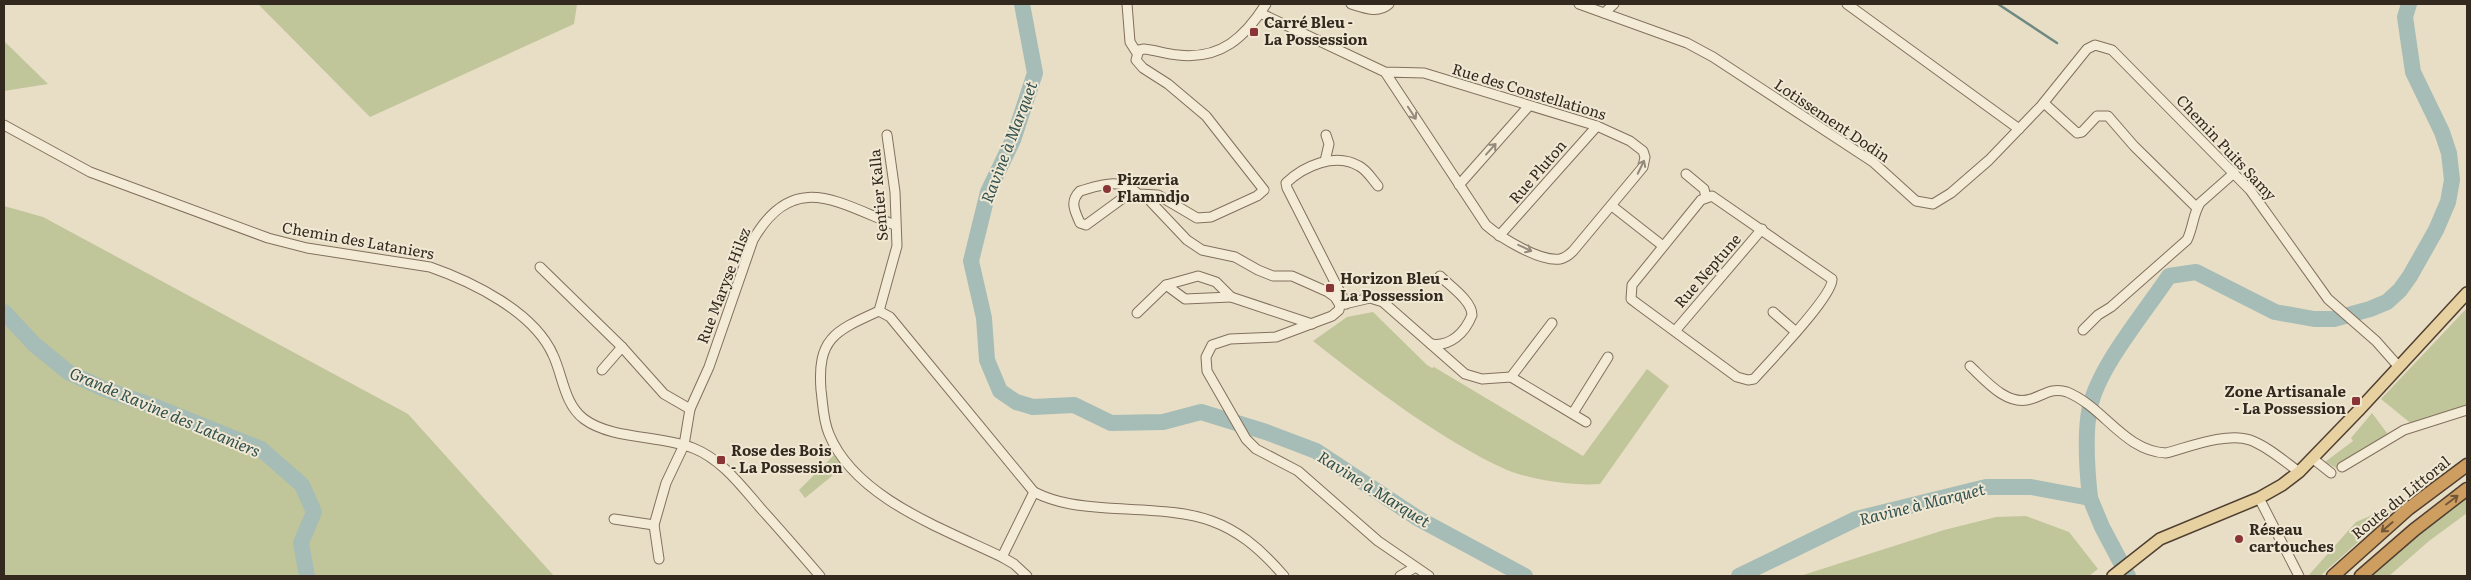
<svg xmlns="http://www.w3.org/2000/svg" width="2471" height="580" font-family="Literata,serif">
<style>
.green{fill:#c0c59a}
.lines{fill:none;stroke-linecap:round;stroke-linejoin:round}
.stream{stroke:#6e8982;stroke-width:2.5}
.river{stroke:#a6bcb6;stroke-width:16}
.minor-casing{stroke:#81705d;stroke-width:11}
.major-casing{stroke:#4f3f31;stroke-width:14}
.highway-casing{stroke:#4f3f31;stroke-width:15}
.minor{stroke:#f4ebd7;stroke-width:9}
.major{stroke:#e7d1a1;stroke-width:11}
.highway{stroke:#ce9d60;stroke-width:12}
.oneway{stroke:#948a7b}
.oneway2{stroke:#715739}
.poi-dot{fill:#893535;stroke:#f1e8d4;stroke-width:2}
.labels{text-anchor:middle;stroke-width:4;stroke-linejoin:round;paint-order:stroke}
.poi-label{font-size:15px;font-weight:bold;fill:#33291f;stroke:#f1e8d4;text-anchor:start}
.street-label{font-size:15px;fill:#33291f;stroke:#f1e8d4}
.water-label{font-size:16px;font-style:italic;fill:#30514f;stroke:#f1e8d4}
</style>
<rect width="100%" height="100%" fill="#e8dec5"/>
<g class="green">
<polygon points="258,4 577,4 574,24 370,117"/>
<polygon points="4,41 48,84 4,91"/>
<polygon points="4,206 43,217 408,414 554,576 4,576"/>
<polygon points="2467,308 2467,407 2419,430 2381,399"/>
<path d="M1373,312L1427,365L1432,368L1434,367L1583,456L1647,369L1669,386L1600,484C1573,486 1532,480 1507,470C1442,441 1369,385 1313,341L1347,317Z"/>
<polygon points="2372,413 2393,441 2340,470 2325,462 2353,441 2351,438"/>
<polygon points="834,455 843,467 805,498 799,490"/>
<polygon points="2467,496 2467,513 2429,541 2389,576 2369,576 2388,558"/>
<polygon points="2403,502 2320,576 2308,576 2356,522"/>
<polygon points="2026,516 2069,532 2098,569 2089,576 1800,576 1944,530 1996,517"/>
</g>
<g class="lines">
<polyline class="stream" points="1998,4 2057,43"/>
<g class="river">
<polyline points="1022,4 1035,73 1013,140 988,192 971,261 984,318 987,360 1000,391 1016,402 1033,407 1074,405 1111,423 1163,422 1201,412 1266,432 1316,451 1419,519 1525,576"/>
<polyline points="4,312 35,345 68,372 104,389 156,407 261,449 302,485 314,512 301,543 307,576"/>
<path d="M2090,498C2087,470 2084,434 2090,407C2099,366 2145,312 2169,276L2196,272L2275,312L2314,319H2334L2370,309L2387,302L2400,290L2410,276L2436,230L2448,202L2452,180L2449,153L2442,132L2413,72L2405,17L2409,4"/>
<polyline points="1739,576 1856,519 1986,487 2031,487 2090,498 2102,527 2128,576"/>
</g>
<defs>
<g id="minor">
<polyline points="1127,4 1130,42 1137,53"/>
<path d="M1351,4C1364,8 1378,14 1389,4"/>
<polyline points="1579,4 1687,43 1713,57 1873,162 1916,201 1933,204 1951,193 1989,160 2041,106 2087,49 2095,45 2112,50 2250,190 2328,299 2376,341 2399,367"/>
<polyline points="1847,4 2019,129"/>
<path d="M1260,13L1385,72L1424,73L1597,126L1630,141L1643,151L1645,157L1643,167L1573,251C1569,255 1565,258 1560,259C1540,262 1501,238 1486,225L1385,72"/>
<polyline points="1604,13 1614,4"/>
<polyline points="2044,103 2077,133 2082,132 2097,116 2108,116 2134,146 2197,208"/>
<path d="M4,125L90,172L268,238L307,248L430,267C473,282 534,312 553,355C563,376 564,404 584,419C612,440 661,435 693,448C723,460 742,487 763,511C782,532 801,554 820,576"/>
<polyline points="1325,161 1329,144 1326,135"/>
<polyline points="1686,174 1704,189 1706,197"/>
<polyline points="1459,185 1528,107"/>
<path d="M1138,194C1121,177 1101,185 1080,191C1069,202 1075,211 1080,223L1086,225L1123,198L1138,194L1158,195L1197,218L1211,217L1257,196L1264,190L1206,116L1168,84L1143,68L1136,60L1139,50L1144,49C1155,50 1166,54 1178,55C1221,60 1245,37 1266,4"/>
<polyline points="1152,196 1151,202 1187,240 1202,250 1235,257 1258,270 1273,276 1292,276 1328,292 1335,297 1340,305"/>
<path d="M1712,196L1832,279C1834,295 1768,363 1754,379L1748,380L1737,377L1639,305L1631,299L1632,285L1701,200Z"/>
<polyline points="1612,206 1663,246"/>
<polyline points="1499,236 1597,126"/>
<polyline points="540,267 622,347 664,394 690,409 684,445 666,483 654,525 659,559"/>
<polyline points="1166,285 1185,299 1231,297"/>
<path d="M1346,304L1287,188L1286,183C1304,166 1335,152 1359,166C1367,170 1372,179 1378,186"/>
<polyline points="1340,305 1339,310 1332,316 1276,337 1230,339 1212,345 1206,357 1207,371 1246,439 1256,449 1298,471 1378,541 1429,576"/>
<polyline points="1340,305 1370,298 1383,302 1465,374 1482,379 1511,377 1586,422"/>
<polyline points="879,311 897,246 895,192 887,135"/>
<polyline points="1773,312 1796,332"/>
<polyline points="1137,313 1166,285 1198,276 1216,282 1231,297 1312,324"/>
<path d="M2083,330L2098,315L2111,307L2187,240C2193,228 2193,214 2200,203L2234,173"/>
<polyline points="1675,331 1762,229"/>
<path d="M1431,344C1450,347 1465,333 1472,315C1472,301 1450,286 1440,276"/>
<path d="M1970,366C1985,380 2007,407 2031,399C2044,395 2052,387 2067,392C2104,407 2124,451 2166,453C2189,447 2227,432 2250,440C2267,446 2284,461 2299,472"/>
<polyline points="602,370 622,347"/>
<polyline points="1511,377 1552,323"/>
<path d="M690,409L709,367L753,240C793,170 837,202 895,225"/>
<polyline points="1573,413 1608,357"/>
<polyline points="2312,458 2331,473"/>
<polyline points="2342,467 2404,430 2467,410"/>
<polyline points="2259,498 2299,576"/>
<polyline points="614,519 654,525"/>
<polyline points="1002,557 1034,492"/>
<path d="M1027,576L1014,564L1002,557C944,529 855,498 829,434C823,420 823,405 821,390C817,338 835,331 879,311L890,317L1034,492C1058,504 1081,506 1107,508C1190,513 1226,509 1284,576"/>
<polyline points="1400,576 1414,568"/>
</g>
<polyline id="major" points="2113,576 2160,539 2259,498 2282,485 2299,472 2358,411 2467,293"/>
<g id="highway">
<polyline points="2333,576 2408,509 2467,465"/>
<polyline points="2361,576 2414,530 2467,489"/>
</g>
</defs>
<use href="#minor" class="minor-casing"/>
<use href="#major" class="major-casing"/>
<use href="#highway" class="highway-casing"/>
<use href="#minor" class="minor"/>
<use href="#major" class="major"/>
<use href="#highway" class="highway"/>
</g>
<defs><path id="oneway-shaft" d="M-6 0H5M1.5-3L5.5 0L1.5 3" fill="none" stroke-width="1.6" stroke-linecap="round" stroke-linejoin="round" transform="scale(1.25)"/></defs>
<g class="oneway">
<use href="#oneway-shaft" transform="translate(1412 113) rotate(57)"/>
<use href="#oneway-shaft" transform="translate(1491 149) rotate(-48)"/>
<use href="#oneway-shaft" transform="translate(1641 167) rotate(-64)"/>
<use href="#oneway-shaft" transform="translate(1525 248) rotate(25)"/>
</g>
<g class="oneway2">
<use href="#oneway-shaft" transform="translate(2452 500) rotate(-37)"/>
<use href="#oneway-shaft" transform="translate(2387 527) rotate(139)"/>
</g>
<g class="poi-dot">
<rect x="1249" y="27" width="10" height="10" rx="2.5"/>
<circle cx="1107" cy="189" r="5"/>
<rect x="1325" y="283" width="10" height="10" rx="2.5"/>
<rect x="2351" y="396" width="10" height="10" rx="2.5"/>
<rect x="716" y="455" width="10" height="10" rx="2.5"/>
<circle cx="2239" cy="539" r="5"/>
</g>
<g class="labels">
<g class="poi-label">
<text x="1264" y="28">Carré Bleu -<tspan x="1264" dy="17">La Possession</tspan></text>
<text x="1117" y="185">Pizzeria<tspan x="1117" dy="17">Flamndjo</tspan></text>
<text x="1340" y="284">Horizon Bleu -<tspan x="1340" dy="17">La Possession</tspan></text>
<text x="2346" y="397" text-anchor="end">Zone Artisanale<tspan x="2346" dy="17">- La Possession</tspan></text>
<text x="731" y="456">Rose des Bois<tspan x="731" dy="17">- La Possession</tspan></text>
<text x="2249" y="535">Réseau<tspan x="2249" dy="17">cartouches</tspan></text>
</g>
<g class="street-label">
<text transform="translate(1529 92) rotate(17)" y="5">Rue des Constellations</text>
<text transform="translate(1832 121) rotate(34)" y="5">Lotissement Dodin</text>
<text transform="translate(2226 148) rotate(47)" y="5">Chemin Puits Samy</text>
<text transform="translate(1538 172) rotate(-49)" y="5">Rue Pluton</text>
<text transform="translate(879 195) rotate(-95)" y="5">Sentier Kalla</text>
<text transform="translate(358 241) rotate(10)" y="5">Chemin des Lataniers</text>
<text transform="translate(1708 271) rotate(-49)" y="5">Rue Neptune</text>
<text transform="translate(724 286) rotate(-69)" y="5">Rue Maryse Hilsz</text>
<text transform="translate(2401 498) rotate(-39)" y="5">Route du Littoral</text>
</g>
<g class="water-label">
<text transform="translate(1009 142) rotate(-69)" y="6">Ravine à Marquet</text>
<text transform="translate(165 412) rotate(23)" y="6">Grande Ravine des Lataniers</text>
<text transform="translate(1374 489) rotate(32)" y="6">Ravine à Marquet</text>
<text transform="translate(1922 504) rotate(-14)" y="6">Ravine à Marquet</text>
</g>
</g>
<rect width="2471" height="580" fill="none" stroke="#33291f" stroke-width="10"/>
</svg>
